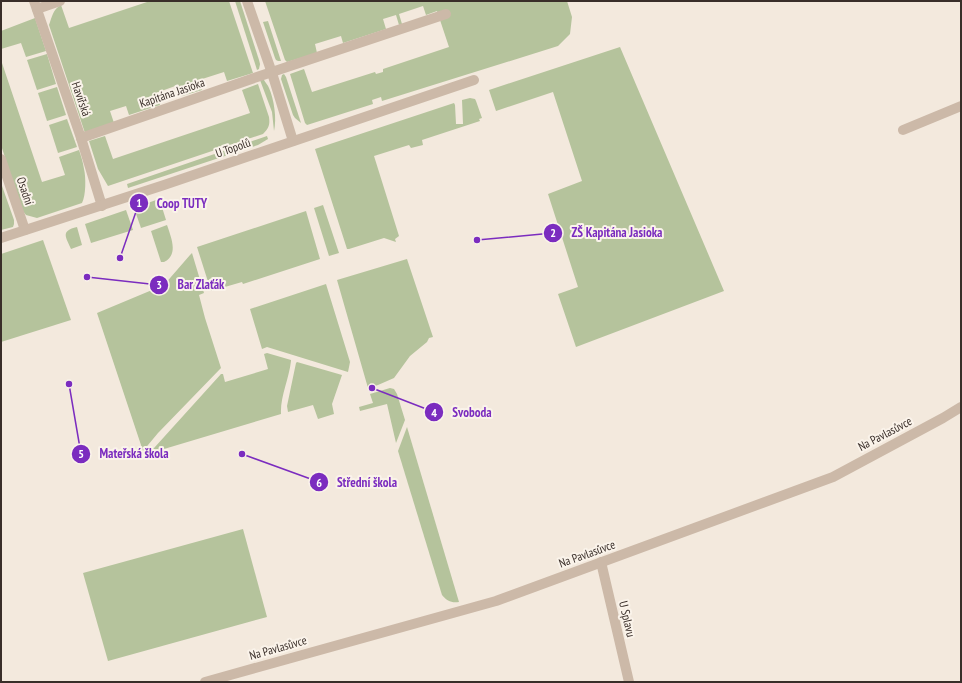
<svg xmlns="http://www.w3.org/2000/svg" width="962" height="683" font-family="'PT Sans Narrow',sans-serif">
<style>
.green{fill:#b5c39c}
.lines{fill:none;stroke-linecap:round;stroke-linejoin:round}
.minor{stroke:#ccb9a8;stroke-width:10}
.labels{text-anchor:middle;stroke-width:4;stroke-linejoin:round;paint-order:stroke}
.street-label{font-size:12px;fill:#392e29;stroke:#faf3ea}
.leader{fill:none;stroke:#7b2cbf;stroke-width:1.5}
.callout-dot{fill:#7b2cbf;stroke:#faf3ea;stroke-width:1.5}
.mark-label{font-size:12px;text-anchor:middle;font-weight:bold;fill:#fff}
.callout-label{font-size:13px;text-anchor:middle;font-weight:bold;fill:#7b2cbf;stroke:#faf3ea;stroke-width:4;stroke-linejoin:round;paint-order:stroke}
</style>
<rect width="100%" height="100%" fill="#f3e9dd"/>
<g class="green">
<path d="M150,1H229L253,73L227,81L224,72L199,80L202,90L182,96L178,85L156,93L160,105L129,115L126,106L110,111L114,123L85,133L49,25C52,17 53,9 61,5L69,28Z"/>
<polygon points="235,1 240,1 259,60 260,64 259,69 257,70"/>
<polygon points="265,1 567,1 572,17 570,34 558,46 382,101 381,97 372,100 373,104 307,125 305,123 290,74 304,69 312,92 375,72 376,74 383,72 383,69 449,47 437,11 426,15 423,6 399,14 402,24 399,25 396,15 383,19 386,29 343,43 341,36 315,44 317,53 287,62 285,60"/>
<polygon points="35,18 46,51 26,57 21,43 1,49 1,31"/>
<polygon points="268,21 281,61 278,61 276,60 275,58 263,22"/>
<polygon points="620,47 724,291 576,347 558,294 578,287 548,194 582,181 553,92 496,111 489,90"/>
<polygon points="47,54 56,84 37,90 27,60"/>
<path d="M1,60L42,182L65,175L59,157L79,150C81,156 83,162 84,169C86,177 86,196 82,203L37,218L26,215L22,210L1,145Z"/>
<polygon points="284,74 286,77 301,123 295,118 293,115 281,79 282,75"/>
<path d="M260,80H264C265,82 268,85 269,88C274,99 277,119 274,131L272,112Z"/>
<path d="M258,84L269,117C270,125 269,128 263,134L108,186L98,169L89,141L105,136L113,159L250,113L242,90Z"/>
<polygon points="57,87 66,115 47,121 38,93"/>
<polygon points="470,98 475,99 476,101 482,118 479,119 480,121 422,140 423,145 411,148 409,145 374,156 399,236 395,239 396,242 384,238 349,249 347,249 315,149 454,103 455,105 456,124 463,124 462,100"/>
<polygon points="67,119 77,147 58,153 49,125"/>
<polygon points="267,136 268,139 258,145 128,188 127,184"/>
<polygon points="1,183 14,220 14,224 13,227 1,230"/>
<polygon points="156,200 161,204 166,220 141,228 134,208"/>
<polygon points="323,205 339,253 329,256 314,208"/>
<polygon points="126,210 133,230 91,243 85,224"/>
<polygon points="306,211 320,259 243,284 242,282 211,291 197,247"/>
<path d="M167,225C171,237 179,255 164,262H161L151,231Z"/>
<path d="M77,227L82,245L71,249C66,237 60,231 77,227Z"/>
<polygon points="43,240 71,320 1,342 1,254"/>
<polygon points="192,253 204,293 199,295 205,318 221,368 158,433 143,451 97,313 164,285 190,255"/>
<polygon points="407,259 433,337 429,338 427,342 410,356 394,378 378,385 368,388 337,280"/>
<polygon points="326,284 350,362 348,372 267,347 262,349 250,309"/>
<path d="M267,353L291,360V361C289,379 280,397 281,414L164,449V453L145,458L221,374H223L225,382L268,369L264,354Z"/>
<polygon points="297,362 342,375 332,404 334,414 318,419 313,405 288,412 287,406 296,363"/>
<polygon points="390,388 394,389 397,394 405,420 396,443 387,404 360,411 359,407 373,403 370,394"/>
<path d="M407,427L459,602C451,603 447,601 442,595L398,451Z"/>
<polygon points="243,529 267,617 108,661 83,573"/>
</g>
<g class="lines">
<g class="minor">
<polyline points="34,1 81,138 102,206"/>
<polyline points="247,1 272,73 293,141"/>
<polyline points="37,9 60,1"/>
<polyline points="903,130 961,106"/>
<polyline points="81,138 257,77 446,14"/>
<polyline points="1,159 25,230"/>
<polyline points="1,238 164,185 474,80"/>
<polyline points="601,562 629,682"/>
<polyline points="205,682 496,601 833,477 943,418 961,407"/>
</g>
</g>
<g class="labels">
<g class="street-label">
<text transform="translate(172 93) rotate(-19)" y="4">Kapitána Jasioka</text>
<text transform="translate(81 99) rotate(71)" y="4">Havířská</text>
<text transform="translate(233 148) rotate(-19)" y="4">U Topolů</text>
<text transform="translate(25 191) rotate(71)" y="4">Osadní</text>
<text transform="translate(885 434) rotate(-28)" y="4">Na Pavlasůvce</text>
<text transform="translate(587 554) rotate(-20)" y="4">Na Pavlasůvce</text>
<text transform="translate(627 619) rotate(77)" y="4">U Splavu</text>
<text transform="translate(278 648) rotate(-16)" y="4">Na Pavlasůvce</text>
</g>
</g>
<path class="leader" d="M120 258L139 203M477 240L553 233M87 277L159 285M372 388L434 412M69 384L81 454M242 454L319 482"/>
<g class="callout-dot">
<circle cx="120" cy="258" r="4"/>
<circle cx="477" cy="240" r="4"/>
<circle cx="87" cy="277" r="4"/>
<circle cx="372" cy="388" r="4"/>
<circle cx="69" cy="384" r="4"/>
<circle cx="242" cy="454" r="4"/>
<circle cx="139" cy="203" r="10"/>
<circle cx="553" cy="233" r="10"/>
<circle cx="159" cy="285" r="10"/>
<circle cx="434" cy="412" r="10"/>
<circle cx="81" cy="454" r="10"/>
<circle cx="319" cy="482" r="10"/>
</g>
<g class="mark-label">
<text x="139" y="207">1</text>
<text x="553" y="237">2</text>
<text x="159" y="289">3</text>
<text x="434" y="417">4</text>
<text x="81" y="458">5</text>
<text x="319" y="487">6</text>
</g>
<g class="callout-label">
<text x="182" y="208">Coop TUTY</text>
<text x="617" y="237">ZŠ Kapitána Jasioka</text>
<text x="201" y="289">Bar Zlaťák</text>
<text x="472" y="417">Svoboda</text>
<text x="134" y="458">Mateřská škola</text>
<text x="367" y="487">Střední škola</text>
</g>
<rect width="962" height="683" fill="none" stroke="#392e29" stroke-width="4"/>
</svg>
